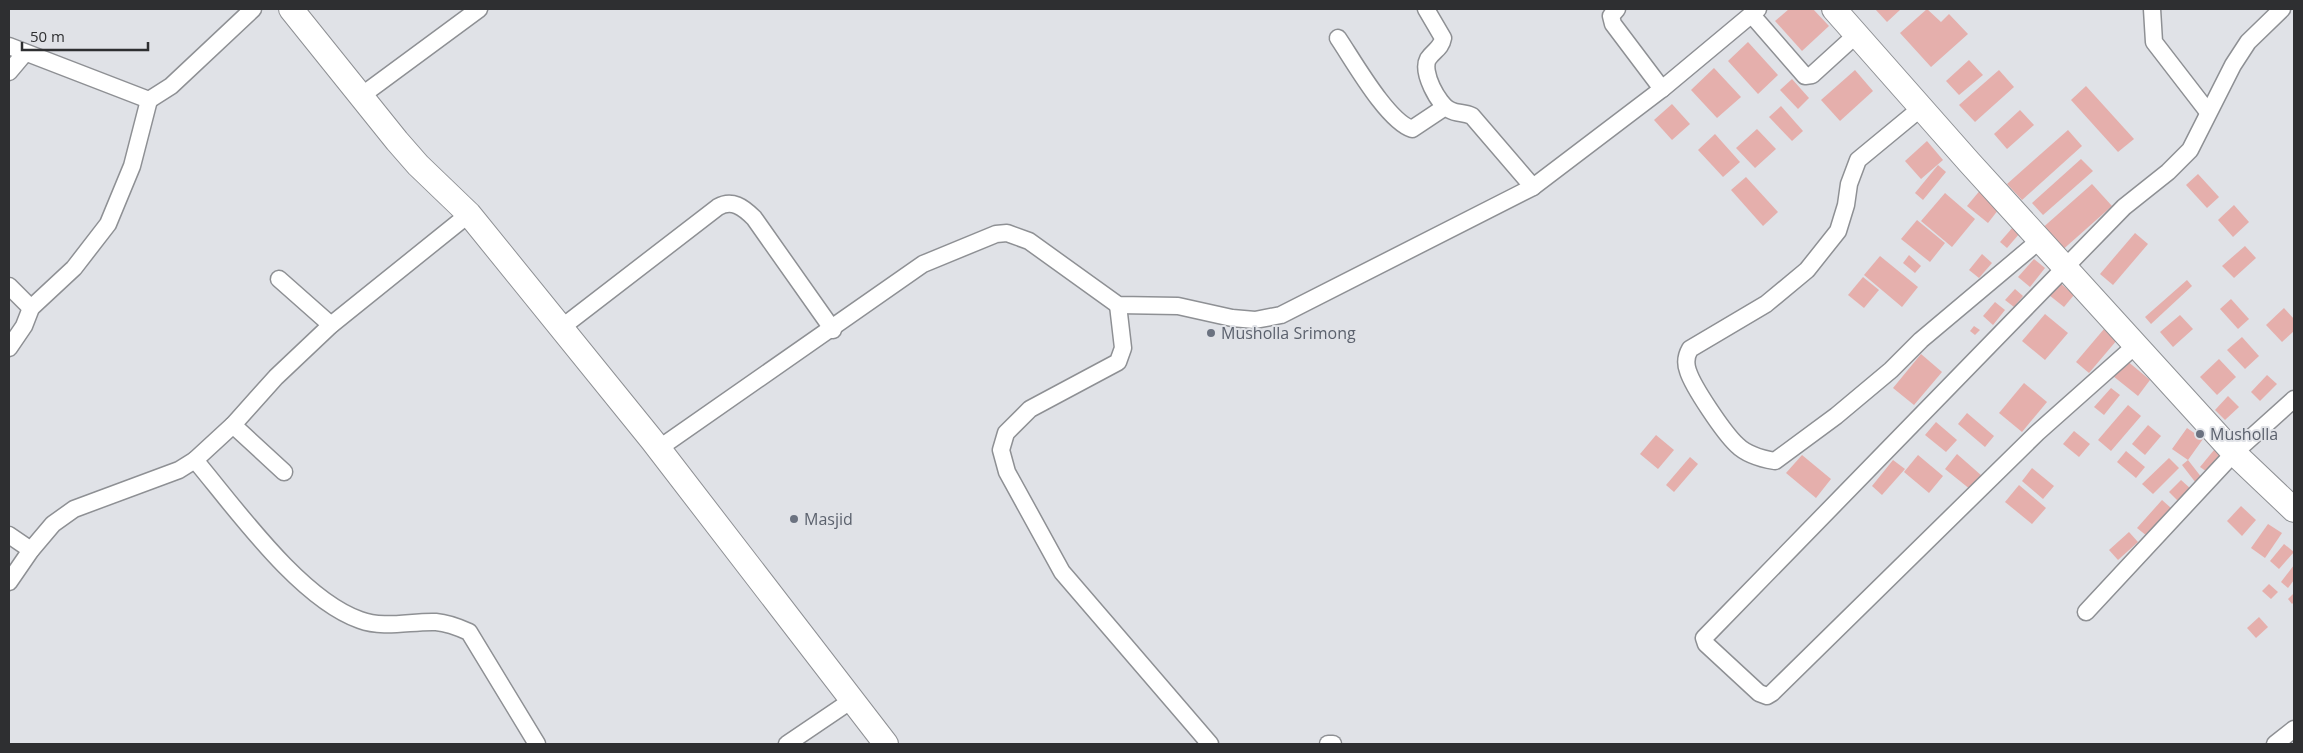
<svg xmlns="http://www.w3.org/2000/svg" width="2303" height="753" font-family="'Open Sans',sans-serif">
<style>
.building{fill:#e5afac}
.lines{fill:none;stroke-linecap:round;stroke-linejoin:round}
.street-casing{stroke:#8e9094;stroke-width:19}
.secondary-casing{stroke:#8e9094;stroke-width:26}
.street{stroke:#fff;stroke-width:16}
.secondary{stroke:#fff;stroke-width:24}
.worship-dot{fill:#6b7280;stroke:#e0e2e7;stroke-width:2}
.labels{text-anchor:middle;stroke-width:4;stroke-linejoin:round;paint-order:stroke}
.worship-label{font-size:16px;fill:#5b616d;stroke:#e0e2e7;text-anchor:start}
</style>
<rect width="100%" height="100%" fill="#e0e2e7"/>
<g class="building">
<polygon points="1789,9 1813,9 1829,26 1802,51 1775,21"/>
<polygon points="1875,9 1901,9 1887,22"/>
<polygon points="1927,9 1941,22 1949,14 1968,34 1931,67 1900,33"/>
<polygon points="1748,42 1778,75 1758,94 1728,61"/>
<polygon points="1969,60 1983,75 1959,95 1946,81"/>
<polygon points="1714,68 1741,97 1717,118 1691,90"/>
<polygon points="1855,70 1873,91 1840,121 1821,100"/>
<polygon points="1999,70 2014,87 1975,122 1959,105"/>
<polygon points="1792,79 1809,98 1798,109 1780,90"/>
<polygon points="2086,86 2134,139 2118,152 2071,100"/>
<polygon points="1672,104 1690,124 1672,140 1654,120"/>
<polygon points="1781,106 1803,131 1792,141 1769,117"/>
<polygon points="2020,110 2034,125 2007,149 1994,134"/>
<polygon points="1757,129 1776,149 1755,168 1736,148"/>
<polygon points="2068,130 2082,146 2022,200 2007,184"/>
<polygon points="1715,134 1740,162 1723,177 1698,150"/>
<polygon points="1927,141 1943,160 1921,179 1905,161"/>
<polygon points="2081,159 2093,171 2043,215 2032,203"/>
<polygon points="1938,165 1946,172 1923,200 1915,193"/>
<polygon points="2198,174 2219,197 2207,208 2186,185"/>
<polygon points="1746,177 1778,212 1763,226 1731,190"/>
<polygon points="2092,184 2112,206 2059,253 2039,231"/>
<polygon points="1982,188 2002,205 1988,223 1967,206"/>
<polygon points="1945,193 1975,219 1952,247 1921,221"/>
<polygon points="2234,205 2249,222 2233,237 2218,220"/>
<polygon points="1917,220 1945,243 1930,262 1901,239"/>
<polygon points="2013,227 2020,233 2007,248 2000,242"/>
<polygon points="2135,233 2148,244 2113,285 2100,274"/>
<polygon points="2245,246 2256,258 2234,278 2222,266"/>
<polygon points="1982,254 1992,263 1979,278 1969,270"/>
<polygon points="1909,255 1921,266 1915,273 1903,263"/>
<polygon points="1880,256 1918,287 1902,307 1864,275"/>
<polygon points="2034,259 2045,268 2030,287 2018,277"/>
<polygon points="1863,277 1879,290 1864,308 1848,295"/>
<polygon points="2187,280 2192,286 2151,324 2145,317"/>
<polygon points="2059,282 2074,295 2064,307 2049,295"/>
<polygon points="2015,289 2023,296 2014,307 2005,300"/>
<polygon points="2231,299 2249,319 2238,329 2220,309"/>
<polygon points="1995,302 2005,310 1993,325 1983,316"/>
<polygon points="2284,308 2294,319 2294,331 2282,342 2266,325"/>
<polygon points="2045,314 2068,333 2045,360 2022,341"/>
<polygon points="2180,315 2193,329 2173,347 2160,332"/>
<polygon points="1974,326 1980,330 1975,335 1970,331"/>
<polygon points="2104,329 2117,340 2089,373 2076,362"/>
<polygon points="2242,337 2259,356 2245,369 2227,350"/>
<polygon points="1921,354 1942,372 1914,405 1893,388"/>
<polygon points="2219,359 2236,377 2217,395 2200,377"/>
<polygon points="2126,360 2150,380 2138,396 2113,376"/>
<polygon points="2267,375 2277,384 2260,401 2251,392"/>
<polygon points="2024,383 2047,402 2022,432 1999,413"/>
<polygon points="2111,388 2120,395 2104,415 2094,407"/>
<polygon points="2228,396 2239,407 2225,420 2215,410"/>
<polygon points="2128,405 2141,416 2111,451 2098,440"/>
<polygon points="1967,413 1994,436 1985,447 1958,424"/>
<polygon points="1936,422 1957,440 1946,452 1925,435"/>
<polygon points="2148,425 2161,436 2145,455 2132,444"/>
<polygon points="2187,428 2203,439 2188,460 2202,478 2196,483 2182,465 2188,460 2172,449"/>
<polygon points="2074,431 2090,444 2079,457 2063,444"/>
<polygon points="1656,435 1674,450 1658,469 1640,454"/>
<polygon points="2214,450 2224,457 2210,474 2200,467"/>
<polygon points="2126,451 2145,467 2136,478 2117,462"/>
<polygon points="1957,454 1982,476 1971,490 1945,469"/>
<polygon points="1802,455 1831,479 1816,498 1786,473"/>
<polygon points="1918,455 1943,476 1929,493 1904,472"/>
<polygon points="1690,457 1698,464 1674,492 1666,485"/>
<polygon points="2169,458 2179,468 2153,494 2142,484"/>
<polygon points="1893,460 1905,469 1882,495 1872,486"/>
<polygon points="2032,468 2054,486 2043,499 2022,481"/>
<polygon points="2181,480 2191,489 2179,502 2169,492"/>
<polygon points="2019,485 2046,508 2032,524 2005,502"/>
<polygon points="2162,500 2171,508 2147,536 2137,528"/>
<polygon points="2241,506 2256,520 2242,536 2227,521"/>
<polygon points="2268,524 2282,533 2265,558 2251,548"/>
<polygon points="2129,532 2138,542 2118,560 2109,550"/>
<polygon points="2284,544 2294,552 2279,569 2270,561"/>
<polygon points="2294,565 2294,580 2288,588 2281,582"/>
<polygon points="2269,584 2278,592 2271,599 2262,591"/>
<polygon points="2294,593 2294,602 2292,604 2288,599"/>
<polygon points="2259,617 2268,627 2256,638 2247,628"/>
</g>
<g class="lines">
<defs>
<g id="street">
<path d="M1426,9L1443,38C1441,49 1434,50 1428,59C1421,72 1438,104 1450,110C1457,114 1464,112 1472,116L1533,187"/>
<polyline points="1617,9 1611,16 1613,24 1662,89"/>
<polyline points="2152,9 2154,42 2208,112"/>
<polyline points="1751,14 1805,76 1812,75 1856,35"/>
<path d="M1338,38C1353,60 1387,121 1412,129L1445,107"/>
<polyline points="9,46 149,100 171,86 253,9"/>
<polyline points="9,72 25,53"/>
<polyline points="361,96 479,9"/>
<path d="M1921,108L1858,160L1849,184L1846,205L1838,231L1807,270L1766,304L1690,349C1686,356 1685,363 1688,371C1693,387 1724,433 1737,445C1746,454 1763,459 1775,461L1836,416L1891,370L1921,340L2040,240"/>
<polyline points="279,279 331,325"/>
<polyline points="9,286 31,308"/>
<polyline points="1118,305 1123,348 1118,362 1030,409 1006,433 1001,450 1007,472 1062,572 1210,744"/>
<path d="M561,328L718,207C732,199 743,207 754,218L833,330"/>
<polyline points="2136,345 2037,433 1772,693 1767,696 1759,693 1706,644 1704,638 2124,207 2168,172 2190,150 2233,65 2248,42 2282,9"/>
<polyline points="9,348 24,326 31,308 74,268 108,224 132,166 149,100"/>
<polyline points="233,425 284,472"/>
<polyline points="658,449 923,264 996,234 1007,233 1029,241 1118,305 1178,306 1232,318 1255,320 1281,315 1533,187 1662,89 1758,9"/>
<path d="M195,460C236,509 300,599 360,620C384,629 411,621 436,622C448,623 458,627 469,632L537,744"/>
<polyline points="9,535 31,550"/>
<polyline points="9,582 31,550 53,524 74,509 179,470 195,460 233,425 276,377 331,325 469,214"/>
<polyline points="2086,612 2234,453 2294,399"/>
<polyline points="787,744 852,700"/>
<polyline points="1328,744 1333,744"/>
<polyline points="2275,744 2294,729"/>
</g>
<g id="secondary">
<polyline points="291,9 397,141 418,165 469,214 652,440 886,744"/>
<polyline points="1834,9 1969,162 2234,453 2294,510"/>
</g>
</defs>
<use href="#street" class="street-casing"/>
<use href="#secondary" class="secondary-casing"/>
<use href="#street" class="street"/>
<use href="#secondary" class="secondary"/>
</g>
<g class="worship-dot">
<circle cx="1211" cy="333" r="5"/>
<circle cx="2200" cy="434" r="5"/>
<circle cx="794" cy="519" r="5"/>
</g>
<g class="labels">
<g class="worship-label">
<text x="1221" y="339">Musholla Srimong</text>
<text x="2210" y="440">Musholla</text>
<text x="804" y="525">Masjid</text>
</g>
</g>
<rect width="2303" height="753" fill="none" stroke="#2e2f31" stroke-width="20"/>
<path d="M22 42v8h126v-8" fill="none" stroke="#2e2f31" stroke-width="2.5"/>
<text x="30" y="42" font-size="15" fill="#2e2f31" stroke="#e0e2e7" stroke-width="4" paint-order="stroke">50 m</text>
</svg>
